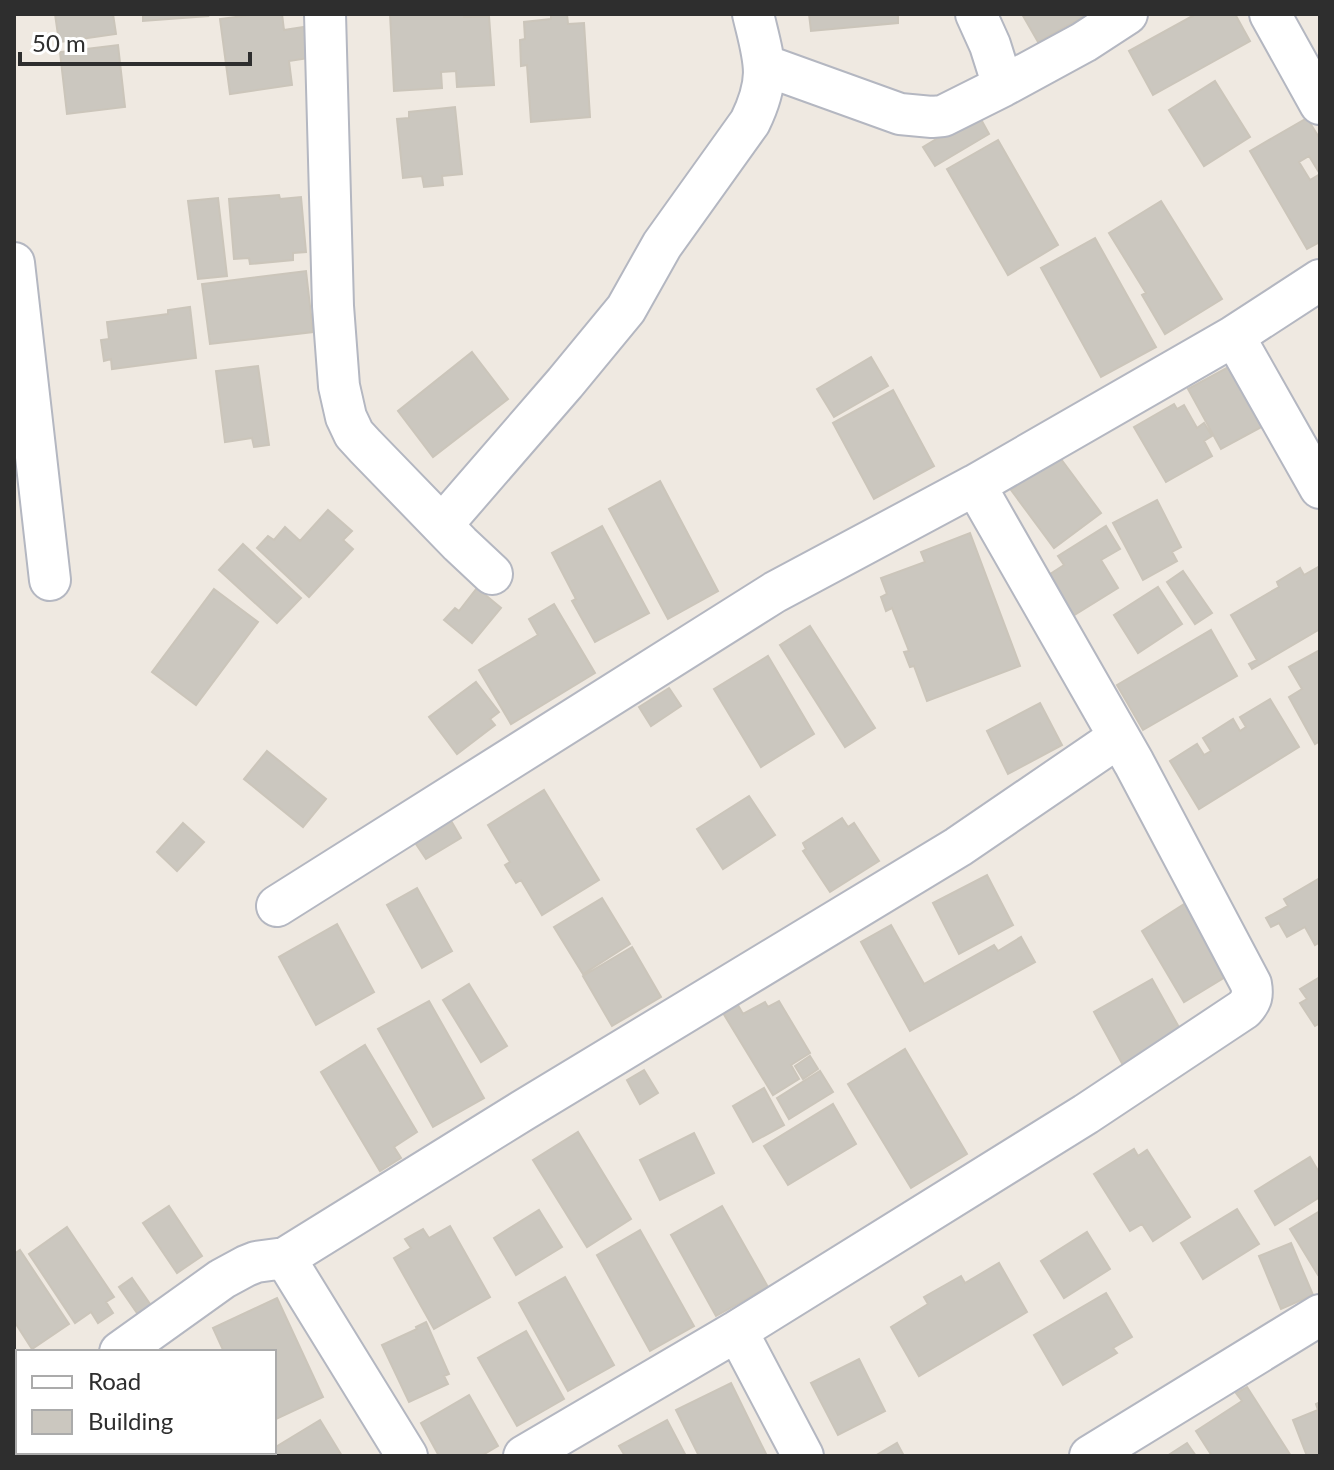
<svg xmlns="http://www.w3.org/2000/svg" width="1334" height="1470" font-family="Lato,sans-serif">
	<style>
		.building { fill: #cbc7bf; stroke: #cbc5ba; stroke-width: 2; fill-rule: evenodd }
		.lines { fill: none; stroke-linecap: round; stroke-linejoin: round }
		.minor-casing { stroke: #b4b7c1; stroke-width: 44 }
		.minor { stroke: #fff; stroke-width: 40 }
	</style>
	<rect width="100%" height="100%" fill="#efe9e1"/>
	<path class="building" d="M55 14H113L116 34 59 42Z
		M143 14H207L208 16 143 21Z
		M258 14H282L284 30 304 27 309 58 289 61 292 85 230 94 220 19Z
		M390 14H464V17L489 16 494 85 457 87 456 71 441 72 442 88 394 91Z
		M567 14 568 24 584 23 590 117 531 122 527 65 521 66 520 40 525 39 524 22 551 19V15Z
		M809 14H898V23L811 31Z
		M1022 14H1088L1038 42Z
		M1196 14H1235L1250 41 1153 95 1129 51Z
		M118 45 125 107 67 114 60 52Z
		M1215 81 1250 137 1204 166 1169 110Z
		M455 107 462 174 442 176 443 185 424 187 422 176 403 178 397 119 409 118V112Z
		M978 114 989 134 935 166 923 147Z
		M1307 118 1320 139V242L1307 249 1250 151ZM1309 156 1320 174 1310 180 1299 162Z
		M998 140 1058 245 1008 275 947 169Z
		M279 195 280 199 301 197 306 252 293 253V260L250 264 249 258 234 259 229 199Z
		M218 198 227 276 198 279 188 201Z
		M1161 201 1222 299 1165 334 1142 295 1146 293 1109 233Z
		M1095 238 1156 347 1101 377 1041 268Z
		M306 271 313 332 210 344 202 284Z
		M190 307 196 358 112 369 111 359 104 361 101 340 109 339 107 322 168 314V310Z
		M472 352 508 399 433 457 398 411Z
		M871 357 888 386 834 417 817 389Z
		M1232 365 1265 425 1221 449 1188 389Z
		M258 366 269 445 254 447 252 438 225 442 216 371Z
		M893 390 934 466 874 499 833 423Z
		M1174 404 1177 409 1184 405 1197 428 1204 423 1212 436 1204 441 1212 456 1166 482 1134 427Z
		M1058 455 1101 513 1054 548 1011 490Z
		M660 481 718 591 668 619 609 509Z
		M1157 500 1181 547 1172 552 1177 561 1143 580 1113 523Z
		M328 510 352 531 343 540 353 549 309 597 257 548 268 536 274 540 285 527 300 541Z
		M602 526 649 613 595 642 572 601 576 599 552 553Z
		M1106 526 1120 549 1101 560 1118 588 1071 617 1047 576 1064 565 1058 556Z
		M970 533 1020 666 927 701 914 666 910 667 904 652 909 651 892 608 886 611 881 597 887 594 881 578 925 562 921 552Z
		M243 544 301 598 277 623 219 570Z
		M1320 566V629L1252 669 1249 664 1257 660 1231 615 1279 587 1277 582 1300 568 1304 575Z
		M1183 571 1212 613 1195 624 1167 582Z
		M1158 587 1182 624 1138 653 1114 615Z
		M477 588 501 608 472 643 444 620 455 608 459 611Z
		M214 589 258 622 196 705 152 672Z
		M554 604 595 673 511 724 479 670 538 635 529 619Z
		M810 626 875 728 845 747 780 645Z
		M1211 630 1237 676 1143 730 1117 685Z
		M1320 650V741L1315 744 1289 697 1302 689 1289 667Z
		M768 656 814 734 761 767 714 689Z
		M476 682 499 712 490 719 495 725 457 754 429 717Z
		M669 688 681 706 651 726 639 707Z
		M1270 699 1299 747 1199 809 1170 761 1197 744 1204 755 1211 751 1203 738 1233 719 1240 731 1246 727 1240 717Z
		M1040 703 1062 745 1008 774 987 731Z
		M267 751 326 799 303 827 244 779Z
		M544 790 599 880 542 915 521 880 516 883 505 865 510 862 488 825Z
		M749 796 775 835 723 869 697 829Z
		M842 818 848 827 854 823 879 861 830 892 803 851 806 849 803 843Z
		M450 819 461 838 426 859 414 841Z
		M183 823 204 842 177 871 157 852Z
		M987 875 1013 925 959 954 933 903Z
		M1320 878V942L1315 945 1305 927 1287 937 1279 923 1271 927 1266 918 1288 906 1284 899Z
		M417 888 452 951 422 968 387 905Z
		M602 898 630 944 583 974 554 927Z
		M1189 901 1232 973 1184 1002 1142 931Z
		M337 924 374 992 316 1025 279 957Z
		M891 925 924 984 994 945 998 951 1021 937 1035 962 910 1031 861 942Z
		M632 947 661 997 612 1026 583 976Z
		M1320 977V1023L1315 1026 1300 1003 1307 999 1300 989Z
		M1152 979 1181 1031 1123 1065 1094 1012Z
		M469 984 507 1046 481 1062 443 1000Z
		M735 1000 743 1014 765 1002 768 1007 779 1001 810 1053 791 1065 799 1079 773 1095 720 1008Z
		M429 1001 484 1098 433 1127 378 1029Z
		M365 1045 417 1132 394 1147 401 1158 380 1171 321 1072Z
		M905 1049 967 1154 911 1188 848 1084Z
		M810 1056 818 1069 803 1079 795 1066Z
		M644 1070 658 1093 640 1104 627 1080Z
		M820 1071 833 1092 789 1119 777 1098Z
		M764 1088 784 1125 753 1142 733 1106Z
		M833 1104 856 1144 788 1185 764 1146Z
		M578 1132 631 1219 587 1247 533 1160Z
		M694 1133 714 1173 660 1200 640 1160Z
		M1134 1149 1138 1156 1147 1150 1190 1217 1153 1241 1142 1224 1130 1231 1094 1174Z
		M1310 1157 1320 1174V1197L1275 1225 1255 1191Z
		M169 1206 202 1256 177 1273 143 1223Z
		M722 1206 768 1287 716 1316 671 1235Z
		M1237 1209 1259 1244 1203 1279 1181 1243Z
		M539 1210 562 1247 516 1275 494 1238Z
		M1320 1211V1274L1318 1275 1290 1229Z
		M450 1226 490 1297 434 1329 394 1258 411 1248 405 1239 423 1229 429 1238Z
		M67 1227 114 1297 106 1302 113 1313 98 1323 91 1312 75 1323 29 1254Z
		M640 1230 694 1326 650 1351 597 1255Z
		M1087 1232 1110 1269 1064 1298 1041 1261Z
		M1291 1243 1313 1295 1281 1309 1259 1256Z
		M20 1250 69 1324 32 1349 14 1321V1254Z
		M999 1263 1027 1312 919 1376 891 1327 928 1304 924 1297 961 1276 965 1283Z
		M565 1277 614 1365 568 1391 519 1303Z
		M132 1278 157 1314 144 1323 119 1287Z
		M1106 1293 1132 1337 1113 1348 1117 1353 1063 1385 1034 1335Z
		M277 1298 323 1397 274 1420V1352H224L213 1328Z
		M426 1322 449 1374 444 1376 448 1384 409 1402 382 1345 417 1329 416 1327Z
		M526 1331 564 1399 517 1426 478 1358Z
		M859 1359 885 1411 838 1435 811 1383Z
		M731 1383 767 1456H699L676 1410Z
		M1247 1387 1291 1456H1212L1196 1431 1242 1401 1236 1393Z
		M469 1395 498 1446 481 1456H439L421 1423Z
		M1320 1402V1456H1307L1293 1420 1318 1410 1316 1404Z
		M320 1420 342 1456H274L271 1452H274V1448Z
		M667 1420 686 1456H625L619 1446Z
		M897 1443 904 1456H875Z
		M1187 1443 1196 1456H1167Z
		M186 1452H242L235 1456H188Z"/>
	<g class="lines">
		<g class="minor-casing">
			<path id="minor" d="M325 14 333 306 339 386 346 417 354 434 365 446 460 544 492 574
				M976 14 990 45 1003 86
				M1270 14 1320 104
				M764 65 900 114 932 117 943 116 1003 86 1084 42 1127 14
				M14 263 50 580
				M1234 336 1320 488
				M442 525 565 383 626 309 662 245 750 122C772 77 764 60 753 14
				M277 906 775 592 975 485 1234 336 1320 280
				M285 1258 407 1456
				M737 1331 803 1456
				M120 1352 222 1279 246 1266 256 1262 285 1258 522 1111 958 847 1119 737
				M14 1421 18 1419
				M524 1456 737 1331 1086 1114 1244 1009C1252 1000 1253 995 1251 984L1134 763 975 485
				M1090 1456 1320 1315"/>
		</g>
		<use href="#minor" class="minor"/>
	</g>
	<rect width="1334" height="1470" fill="none" stroke="#2e2e2e" stroke-width="32"/>
	<rect x="16" y="1350" width="260" height="104" fill="#ffffff" stroke="#ababab" stroke-width="2"/>
	<rect x="32" y="1376" width="40" height="12" fill="#ffffff" stroke="#ababab" stroke-width="2"/>
	<text x="88" y="1390" font-size="24" fill="#2e2e2e">Road</text>
	<rect x="32" y="1410" width="40" height="24" fill="#cbc7bf" stroke="#ababab" stroke-width="2"/>
	<text x="88" y="1430" font-size="24" fill="#2e2e2e">Building</text>
	<path d="M20 52v12h230v-12" fill="none" stroke="#2e2e2e" stroke-width="4"/>
	<text x="32" y="52" font-size="24" fill="#2e2e2e" stroke="#ffffff" stroke-width="6" paint-order="stroke">50 m</text>
</svg>
